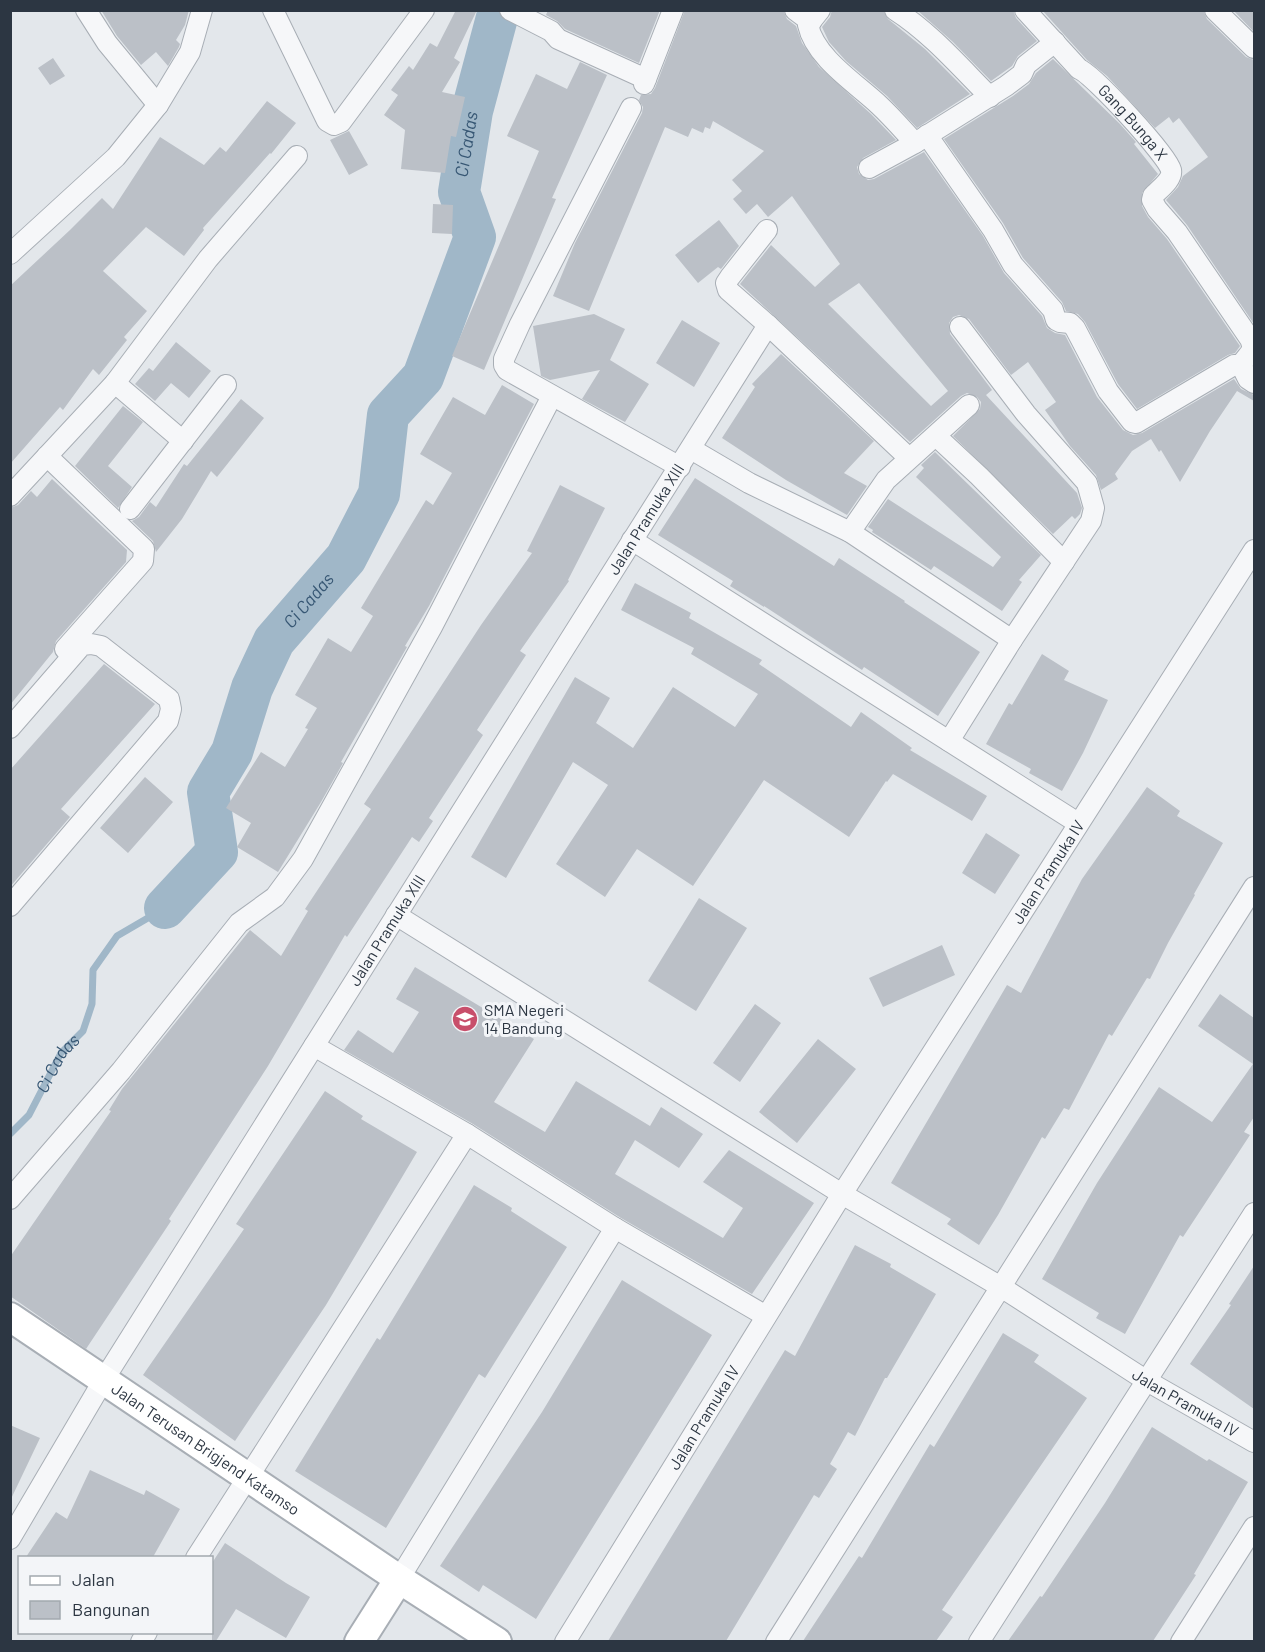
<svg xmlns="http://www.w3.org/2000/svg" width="1265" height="1652" font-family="Barlow,sans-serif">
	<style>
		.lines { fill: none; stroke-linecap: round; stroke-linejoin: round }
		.stream { stroke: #a0b7c8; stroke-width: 7 }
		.river { stroke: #a0b7c8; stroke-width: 42 }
		.building { fill: #bbc0c7; fill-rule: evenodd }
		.street-casing { stroke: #a8aeb5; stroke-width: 22 }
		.secondary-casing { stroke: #a8aeb5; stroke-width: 32 }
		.street { stroke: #f6f7f9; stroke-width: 20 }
		.secondary { stroke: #fff; stroke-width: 28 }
		.labels { text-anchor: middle; stroke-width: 6; stroke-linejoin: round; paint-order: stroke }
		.street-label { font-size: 16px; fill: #2c3642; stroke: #f3f5f8 }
		.poi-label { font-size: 16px; fill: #2c3642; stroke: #f3f5f8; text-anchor: start }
		.water-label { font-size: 18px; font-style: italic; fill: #375774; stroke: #f3f5f8 }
	</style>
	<rect width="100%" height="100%" fill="#e3e7eb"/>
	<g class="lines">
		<path class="stream" id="s1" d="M10 1134 29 1115 61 1053 83 1031 92 1004 93 970 117 936 165 908"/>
		<path class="river" id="s2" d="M165 908 217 852 208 792 232 752 252 688 274 641 346 558 379 494 388 415 423 377 475 237 459 192 472 111 499 10"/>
	</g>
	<path class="building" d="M101 10H189L185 25 176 40 180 44 179 47 168 66 156 52 141 65 117 36Z
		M456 10H477L454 58 460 62 442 92 465 97 456 137 451 136 445 173 401 169 405 130 384 115 398 95 391 90 409 66 413 70 430 43 437 47Z
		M548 10H660L639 63 565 29 557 21 546 15Z
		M685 10H783L787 19 796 26 802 43 819 67 871 114 896 140 863 158 857 167 859 174 868 180 874 179 924 152 983 236 1004 273 1042 316 1047 328 1055 333 1065 335 1097 397 1123 430 1133 435 1142 433 1234 379 1241 389 1254 395V401L1237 391 1210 431 1180 482 1161 450 1159 452 1151 439 1132 451 1115 474 1118 479 1101 490 1096 475 1070 446 1045 410 1056 402 1028 362 1011 375 969 319 959 315 953 317 949 323 950 334 992 390 986 395 1077 493 1082 508 1080 514 1075 519 1072 516 1053 534 953 436 980 409 981 402 977 397 967 393 961 396 910 442 740 284 771 245 815 287 840 264 792 196 768 217 757 204 746 214 733 199 742 191 732 180 764 151 713 121 710 129 705 127 703 133 692 128 688 137 665 127 589 311 553 296 575 243 642 113 643 107 639 100 641 95 651 94 655 88ZM859 283 948 391 931 406 828 304Z
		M832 10H883L888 19 925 49 970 94 917 128 887 96 846 61 829 42 822 27 830 17Z
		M917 10H1013L1016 18 1037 41 1018 56 1012 66 991 81 953 42Z
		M1042 10H1203L1207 19 1246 57 1254 60V324L1187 225 1166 200 1178 187 1183 176 1208 157 1179 118 1173 123 1169 117 1155 128 1107 76 1087 60Z
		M1233 10H1254V32Z
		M53 58 65 76 50 85 38 68Z
		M1053 59 1120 124 1136 142 1134 144 1158 174 1142 193V206L1148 217 1167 239 1240 346 1235 353 1228 355 1137 409 1118 384 1085 322 1078 314 1066 311 1062 302 1023 258 1003 223 944 139 1013 96 1029 84 1036 73Z
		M580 62 607 75 552 198 556 199 484 370 452 356 539 151 507 136 536 74 567 89Z
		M267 101 296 123 271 154 270 153 203 228 204 230 184 256 146 227 103 271 147 311 124 337 127 340 99 375 93 369 63 410 60 407 10 464V286L70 230 102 198 113 209 160 137 204 165 220 147 226 152Z
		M349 131 368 165 349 175 330 140Z
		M433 204 453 205 452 234 432 233Z
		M719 220 739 246 721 269 718 267 698 283 675 255Z
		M594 314 625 329 610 360 649 384 625 422 582 399 600 370 550 380 541 376 533 326Z
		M682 320 720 343 694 387 656 363Z
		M176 342 211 371 189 398 171 383 155 401 135 384 149 368 153 371Z
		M781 354 874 441 844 473 867 486 847 515 786 480 722 438 755 387 752 384Z
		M502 385 534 404 429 606 405 646 407 647 341 762 343 763 321 802 278 872 237 847 251 823 226 808 261 752 285 767 308 729 305 728 317 708 295 695 328 638 351 652 373 616 361 608 426 500 433 505 452 473 420 454 453 397 485 415Z
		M241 399 264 418 217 477 211 471 182 519 156 552 153 541 132 521 139 517 150 502 156 507 184 464 187 466Z
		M123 406 143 422 108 466 132 487 118 508 75 466Z
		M935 452 1041 555 1019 580 1022 582 1002 611 934 566 931 570 872 532 873 530 868 527 888 499 993 567 1001 557 916 477 924 468 921 465Z
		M695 478 834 566 839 558 905 601 904 602 980 652 938 716 864 667 862 670 764 606V607L730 586 733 581 658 535Z
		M52 479 127 550 126 562 56 641 53 652 10 705V508L18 505 31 491 37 497Z
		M560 485 605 508 568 580 569 581 520 651 526 655 477 730 483 735 429 818 433 821 419 842 412 837 347 937 345 935 268 1066 169 1219 171 1221 86 1349 10 1296V1257L111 1111 109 1110 122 1089 250 930 281 956 308 911 305 909 371 809 364 804 481 625 532 553 527 551Z
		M635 583 691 613 689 618 762 660 759 664 851 727 861 712 912 748 910 750 987 796 972 821 893 774 887 782 886 781 849 837 764 780 693 886 637 849 605 897 556 864 608 785 573 762 506 878 471 857 575 677 610 698 596 723 633 748 673 687 735 727 758 694 691 654 694 648 621 610Z
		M1042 654 1069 671 1064 680 1108 700 1083 753 1062 791 1029 773 1031 769 986 744 1009 703 1012 705Z
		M104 664 155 704 61 809 70 817 10 887V770Z
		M145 777 173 802 128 853 100 828Z
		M1147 787 1180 811 1177 816 1223 843 1194 894 1195 895 1168 943 1150 979 1147 978 1112 1036 1109 1034 1069 1110 1064 1108 1045 1139 1042 1137 998 1215 979 1245 947 1224 951 1219 891 1183 1007 985 1021 993 1082 879Z
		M986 833 1020 855 995 894 962 873Z
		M699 898 747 928 696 1011 648 981Z
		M942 945 955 975 883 1007 869 978Z
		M415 967 534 1039 494 1102 545 1132 576 1081 650 1126 661 1107 703 1134 679 1168 635 1140 615 1174 723 1238 743 1208 703 1182 729 1150 814 1203 752 1294 621 1218 473 1124 344 1050 358 1030 393 1053 419 1012 396 999Z
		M1220 994 1254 1018V1117L1244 1132 1250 1135 1183 1237 1180 1235 1125 1334 1096 1318 1099 1313 1042 1279 1097 1183 1159 1087 1212 1122 1253 1064 1198 1026Z
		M755 1004 781 1023 740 1082 713 1063Z
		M818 1039 856 1069 797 1143 759 1112Z
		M325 1091 363 1116 361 1119 417 1152 326 1305 235 1441 143 1375 244 1229 236 1224Z
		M474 1185 512 1208 511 1211 567 1247 485 1378 479 1374 386 1528 295 1471 377 1338 380 1340Z
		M855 1245 891 1264 890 1267 936 1294 887 1378H885L855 1436 848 1432 830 1464 837 1469 819 1498 814 1495 726 1641H608L785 1350 795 1356Z
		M1254 1266V1409L1190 1364 1231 1305 1229 1304Z
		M622 1280 712 1335 536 1619 483 1585 479 1592 440 1566 542 1412Z
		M1003 1333 1039 1355 1034 1362 1087 1398 942 1610 953 1617 936 1641H803L859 1556 862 1558 930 1444 934 1447Z
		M10 1425 40 1438 10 1501Z
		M1152 1427 1207 1461 1209 1459 1248 1482 1194 1574 1196 1575 1153 1641H1008L1040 1596 1042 1597 1105 1503Z
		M90 1470 144 1495 146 1490 180 1509 153 1557H26L56 1512 67 1519Z
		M225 1543 286 1583 310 1597 286 1638 236 1609 216 1641H212V1563Z"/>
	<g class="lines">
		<g class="street-casing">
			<g id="street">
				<path d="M86 10 107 43 158 105"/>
				<path d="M273 10 327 121 334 125 341 122 424 10"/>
				<path d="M510 10 551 31 558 39 646 79"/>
				<path d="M795 10 811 22"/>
				<path d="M820 10 808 25C815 58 857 84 879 105 892 117 903 130 915 143"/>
				<path d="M895 10C931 33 960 67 990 97"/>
				<path id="s3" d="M1025 10 1079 69C1093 74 1167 155 1171 170 1173 180 1158 190 1153 196L1152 200 1157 209 1177 232 1250 339C1256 353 1247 354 1241 365"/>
				<path d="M1215 10 1254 48"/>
				<path d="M644 84 673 10"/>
				<path d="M631 108 520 324 504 359V365L507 370 680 467"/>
				<path d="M927 135 993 230 1013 265 1053 310 1056 320 1060 322 1070 323 1075 328 1108 391 1132 422 1136 423 1234 365H1241"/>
				<path d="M869 168 915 143 1006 86 1022 74 1026 65 1055 42"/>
				<path d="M767 230 730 277 726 283 728 290 768 325 909 458"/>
				<path d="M10 254 116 157 158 105 190 52 202 10"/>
				<path d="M1241 365 1248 379 1254 383"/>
				<path d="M115 383 183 441"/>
				<path d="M936 436 979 476 1064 562"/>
				<path d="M691 449 749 483 850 532 1012 640"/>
				<path d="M47 456 144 549 143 561 65 649"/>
				<path d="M10 496 115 383 208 259 297 156"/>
				<path d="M130 509 226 385"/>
				<path d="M850 532 886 480 969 405"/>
				<path d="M632 540 1078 823"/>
				<path d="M10 728 82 645 91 644 101 646 169 699 171 709 168 721 10 906"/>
				<path d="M949 741 1012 640 1091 521 1094 508 1087 483 1026 414 960 327"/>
				<path id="s4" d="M396 915 842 1194 1001 1287 1147 1381 1254 1442"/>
				<path d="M314 1046 467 1134"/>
				<path d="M10 1199 121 1071 239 923 275 897 303 859 432 627 552 396"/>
				<path d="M615 1228 766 1316"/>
				<path d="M252 1471 467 1134 615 1228 399 1579"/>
				<path id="s5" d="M10 1539 103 1381 768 325"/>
				<path d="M196 1558 248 1477"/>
				<path d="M141 1642 147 1632"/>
				<path id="s6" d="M565 1642 842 1194 1254 550"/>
				<path d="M776 1642 1254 887"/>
				<path d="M979 1642 1254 1213"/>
				<path d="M1181 1642 1254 1527"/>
			</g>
		</g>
		<g class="secondary-casing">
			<g id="secondary">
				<path id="s7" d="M10 1317 399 1579 497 1642"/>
				<path d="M359 1642 399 1579"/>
			</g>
		</g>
		<use href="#street" class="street"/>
		<use href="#secondary" class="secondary"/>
	</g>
	<defs>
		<g id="school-disc" transform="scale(1.35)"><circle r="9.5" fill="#c84f6b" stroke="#f3f5f8"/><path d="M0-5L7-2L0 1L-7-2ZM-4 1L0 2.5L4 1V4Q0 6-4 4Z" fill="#fff"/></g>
	</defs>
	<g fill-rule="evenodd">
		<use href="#school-disc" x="465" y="1019"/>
	</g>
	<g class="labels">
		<g class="street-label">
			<text dy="6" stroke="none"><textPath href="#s3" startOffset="156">Gang Bunga X</textPath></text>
			<text dy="6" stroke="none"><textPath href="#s5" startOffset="1202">Jalan Pramuka XIII</textPath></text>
			<text dy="6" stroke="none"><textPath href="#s6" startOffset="909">Jalan Pramuka IV</textPath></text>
			<text dy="6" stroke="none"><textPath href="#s5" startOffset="716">Jalan Pramuka XIII</textPath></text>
			<text dy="6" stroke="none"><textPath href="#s4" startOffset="928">Jalan Pramuka IV</textPath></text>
			<text dy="6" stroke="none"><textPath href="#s6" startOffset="264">Jalan Pramuka IV</textPath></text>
			<text dy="6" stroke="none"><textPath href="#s7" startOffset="236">Jalan Terusan Brigjend Katamso</textPath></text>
		</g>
		<g class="poi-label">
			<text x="484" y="1016">SMA Negeri<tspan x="484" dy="18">14 Bandung</tspan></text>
		</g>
		<g class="water-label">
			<text dy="6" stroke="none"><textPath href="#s2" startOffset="861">Ci Cadas</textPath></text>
			<text dy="6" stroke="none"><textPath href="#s2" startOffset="356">Ci Cadas</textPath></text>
			<text dy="6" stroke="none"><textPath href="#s1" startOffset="86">Ci Cadas</textPath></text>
		</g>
	</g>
	<rect width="1265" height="1652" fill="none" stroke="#2c3642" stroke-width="24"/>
	<rect x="18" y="1556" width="195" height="78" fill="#f3f5f8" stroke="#a3a9af" stroke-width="1.5"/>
	<rect x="30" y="1576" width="30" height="9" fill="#ffffff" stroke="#a3a9af" stroke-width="1.5"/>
	<text x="72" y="1586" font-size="18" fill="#2c3642">Jalan</text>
	<rect x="30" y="1601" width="30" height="18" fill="#bbc0c7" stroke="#a3a9af" stroke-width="1.5"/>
	<text x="72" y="1616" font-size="18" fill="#2c3642">Bangunan</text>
</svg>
